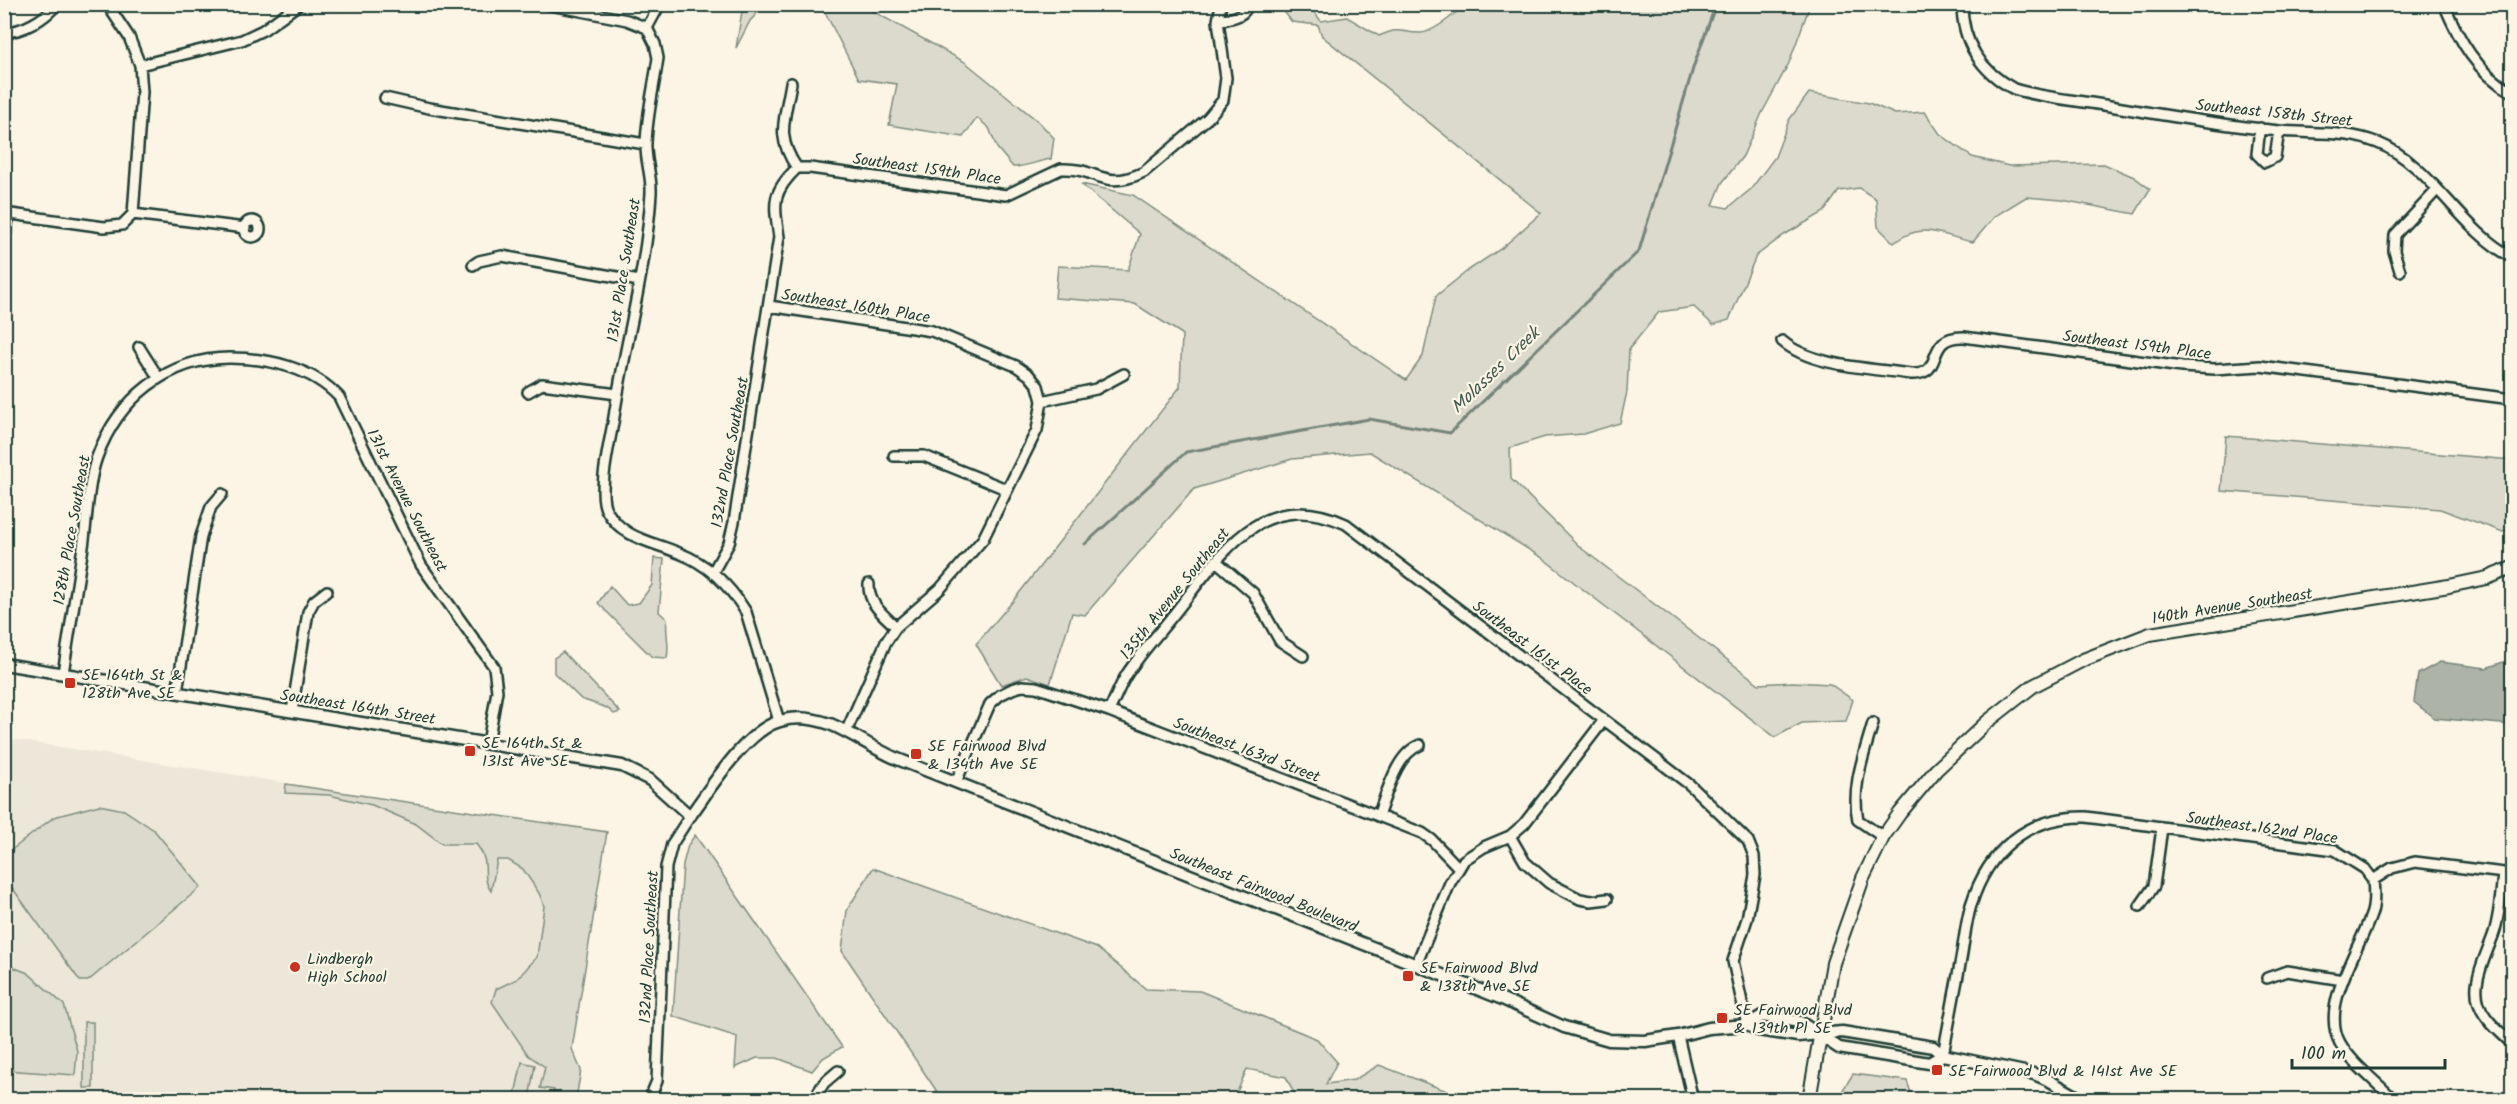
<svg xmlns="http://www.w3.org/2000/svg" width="2517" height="1104" font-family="Kalam,sans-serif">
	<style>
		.built { fill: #ece7d8 }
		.green { fill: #dcdacc; stroke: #7e8c80; stroke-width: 1.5 }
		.water { fill: #aeb3a7; stroke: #758479; stroke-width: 1.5 }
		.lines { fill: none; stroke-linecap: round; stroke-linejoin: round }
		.stream { stroke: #758479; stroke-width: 3 }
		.minor-casing { stroke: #1f3d34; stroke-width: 14 }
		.tertiary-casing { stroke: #1f3d34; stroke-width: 15 }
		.secondary-casing { stroke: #1f3d34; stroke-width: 16 }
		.minor { stroke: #fcf5e5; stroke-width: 9 }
		.tertiary { stroke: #fcf5e5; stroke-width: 10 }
		.secondary { stroke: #fcf5e5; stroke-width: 12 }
		.poi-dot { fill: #c8321e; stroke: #fcf5e5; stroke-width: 2 }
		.labels { text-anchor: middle; stroke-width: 4.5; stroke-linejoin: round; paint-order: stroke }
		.street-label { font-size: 16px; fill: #1f3d34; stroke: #fcf5e5 }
		.poi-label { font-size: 16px; fill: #1f3d34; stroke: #fcf5e5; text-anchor: start }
		.water-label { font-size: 18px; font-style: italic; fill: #435a51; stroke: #fcf5e5 }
	</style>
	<rect width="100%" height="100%" fill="#fcf5e5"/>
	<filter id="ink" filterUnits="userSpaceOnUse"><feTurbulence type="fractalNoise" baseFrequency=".0167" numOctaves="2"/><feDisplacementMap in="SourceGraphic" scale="12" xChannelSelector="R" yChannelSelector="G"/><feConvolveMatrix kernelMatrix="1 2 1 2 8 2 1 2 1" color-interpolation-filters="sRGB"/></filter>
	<g filter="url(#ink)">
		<path class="built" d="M4 738 606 834 565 1099H5Z"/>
		<path class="green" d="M743 5H765L750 21 736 48Z
			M813 5H862L965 62 1039 122 1054 138 1051 159C1037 161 1027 167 1013 167L997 148 989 128 977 118 963 137 889 125 897 84 859 79 826 14Z
			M1279 5H1326L1314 12 1321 21 1347 17 1379 36C1402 26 1399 33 1421 33 1434 32 1456 13 1465 5H1810L1789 63 1762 113 1743 156 1722 183 1713 205 1728 208 1751 189 1775 157 1789 120 1809 93 1869 103 1895 114 1925 112 1940 134 1972 157 2009 166 2104 164 2134 177 2150 189 2135 214 2062 200 2026 197 1995 216 1973 242C1941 236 1922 220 1894 243L1878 227 1876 199 1859 188 1839 191 1824 212 1784 235 1756 256 1729 320 1713 325 1694 307 1659 312 1629 349 1627 392 1620 423 1583 434 1545 437 1510 448 1511 479 1581 548 1759 684 1793 682 1830 684 1853 700 1846 721 1802 723 1775 737 1541 557 1370 452 1292 459 1194 489 1085 615 1072 613 1050 684 1027 676 1001 685 976 644 1013 601 1180 387 1182 334 1135 304 1055 298 1058 266 1128 270 1140 234 1081 184 1133 195 1406 380 1423 356 1436 296 1470 269 1502 248 1541 213 1322 36 1318 25 1292 22Z
			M2226 436 2512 460V528L2503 532 2440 509 2221 491Z
			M654 558 664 559 659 612 667 619C665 633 670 644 667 658L652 657 598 603 610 586 627 605 639 603 652 585Z
			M563 652 620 712 614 714 607 708 581 699 554 673V658Z
			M286 784 607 832 572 1049 581 1070 576 1099H552L554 1090 540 1088 545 1067 528 1055 492 1002 496 989 517 979 537 957 544 906 539 893 523 869 508 860H497L491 891C479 875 493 865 476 844H442L416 824 372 805 329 795 285 793Z
			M99 805 124 810 154 830 201 887 88 981H80L5 878V855L54 817Z
			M695 835 842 1047 823 1058 812 1071 777 1058H757L735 1068 737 1037 673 1016 683 864 688 845Z
			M873 868 1097 948 1146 989 1200 991 1317 1039 1337 1062 1326 1084 1354 1080 1379 1065 1468 1099H1297L1286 1077 1247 1069 1234 1099H942L842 951 847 910Z
			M5 964 28 973 64 1005 77 1051 75 1075 5 1070Z
			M84 1022H93V1088H84Z
			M522 1062 535 1065 529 1098 531 1099H514Z
			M1853 1074 1907 1081 1913 1099H1837Z"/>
		<path class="water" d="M2512 659V725L2434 718 2414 702 2418 674 2440 662 2486 668Z"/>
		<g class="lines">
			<path class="stream" d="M1085 544 1186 452 1369 419 1450 433 1639 251 1694 65 1716 4"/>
			<g class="minor-casing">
				<path id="minor" d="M107 4 129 37 140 65 142 92 133 214
					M545 4 627 20 647 28
					M1962 4C1962 42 1981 72 2014 89 2043 98 2074 100 2104 105 2162 115 2221 125 2279 131 2313 134 2346 130 2378 143 2431 164 2460 230 2512 257
					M2444 4C2459 40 2477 73 2512 92
					M1218 21C1230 18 1244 18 1248 4
					M647 28 655 44 658 58C654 86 647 115 646 143 645 160 652 176 651 193 647 268 625 342 614 417 611 438 596 494 607 511 623 539 651 541 679 553 708 564 730 586 746 612L779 721
					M647 28 660 4
					M4 32C23 32 45 19 57 4
					M140 65 242 40 263 30 299 4
					M385 98 429 108 645 144
					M2260 128 2257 154 2265 162 2275 157 2279 131
					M797 168H810L1006 195 1061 169C1098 167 1102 192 1144 172L1208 118 1223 100 1226 78 1218 21 1221 4
					M4 213 104 227 122 225 133 214 245 228
					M244 229a8 8 0 1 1 16 0a8 8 0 1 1-16 0Z
					M4 242 9 214
					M473 265 479 261 502 256 639 281
					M2400 271 2394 251 2395 235 2437 190
					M769 306 932 331 1016 366 1029 375 1038 386 1042 401 1037 430 983 539 940 589 896 627 886 642 846 732
					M1782 341C1812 367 1872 368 1911 374 1947 376 1922 336 1964 337L2182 367 2214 369 2260 366 2512 399
					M139 347 158 377
					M528 392 542 384 617 394
					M1042 401 1096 389 1124 374
					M894 456H924L1006 489
					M1216 561 1253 593 1280 641 1303 656
					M713 572 729 543 734 522 779 237C774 203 771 193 797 168 775 136 785 120 791 83
					M869 584C868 604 883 614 896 627
					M63 673C70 631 76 589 83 547 87 520 88 481 97 457 118 399 168 358 230 358 269 358 312 368 339 397L421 565 494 667 497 691 488 743
					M177 692 201 536 211 507 222 494
					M292 711 308 612 314 601 327 591
					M1109 711C1115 699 1120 685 1127 674 1142 651 1161 631 1178 609 1223 552 1263 486 1346 524L1690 785 1748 841 1754 856 1755 875 1747 919 1733 961 1747 1025
					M1873 723C1864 755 1851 787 1858 820L1883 837
					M956 782 990 704 1000 695 1012 689 1022 686 1036 687 1109 711 1422 833 1432 840 1459 868
					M1378 816C1387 793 1396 754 1420 745
					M1510 836 1525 862 1549 883 1580 899 1591 901 1607 899
					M2503 873C2501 893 2500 914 2494 933 2485 960 2465 990 2486 1017 2493 1027 2504 1035 2512 1044
					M2373 880C2374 890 2375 901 2372 912 2361 948 2319 1005 2340 1043 2352 1064 2377 1082 2394 1100
					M2140 906 2154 886 2162 828
					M1416 965 1450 883 1464 860 1484 847 1510 836 1524 824 1604 720
					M2267 978 2287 971 2343 980
					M1678 1036 1693 1100
					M1943 1055C1949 1023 1955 991 1961 959 1964 942 1966 922 1971 905 1988 850 2028 816 2086 817L2335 850 2365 869 2373 880 2392 868 2415 862 2512 874
					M649 1100 657 1081 666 867 672 844 690 816
					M813 1100 824 1083 838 1071"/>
			</g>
			<g class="tertiary-casing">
				<path id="tertiary" d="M4 664 622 766 650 780 690 816C710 789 746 730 780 721 796 716 815 719 830 724 852 733 873 748 895 758L1500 998 1564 1027 1609 1040 1645 1041 1678 1036 1709 1028 1747 1025 1762 1016 1800 1022 1839 1048 1929 1063 1943 1055
					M1747 1025 1758 1030 1798 1036 1842 1032 1933 1047 1943 1055 2034 1074 2050 1081 2083 1100"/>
			</g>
			<g class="secondary-casing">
				<path id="secondary" d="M1809 1100 1833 963 1863 878 1883 837 1900 813 1936 770 1987 722 2033 686 2083 660 2150 634 2449 586 2487 578 2512 568"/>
			</g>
			<use href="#minor" class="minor"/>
			<use href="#tertiary" class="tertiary"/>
			<use href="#secondary" class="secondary"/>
		</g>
	</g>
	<g class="poi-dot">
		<rect x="64" y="677" width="12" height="12" rx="3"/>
		<rect x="464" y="745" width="12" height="12" rx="3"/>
		<rect x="910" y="748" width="12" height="12" rx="3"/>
		<circle cx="295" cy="967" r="6"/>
		<rect x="1402" y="970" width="12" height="12" rx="3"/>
		<rect x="1716" y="1012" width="12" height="12" rx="3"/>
		<rect x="1931" y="1064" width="12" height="12" rx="3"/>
	</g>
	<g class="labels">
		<g class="street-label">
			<text transform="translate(2274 112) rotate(6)" y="6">Southeast 158th Street</text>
			<text transform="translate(927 168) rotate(8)" y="6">Southeast 159th Place</text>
			<text transform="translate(623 270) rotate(-81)" y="6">131st Place Southeast</text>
			<text transform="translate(856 305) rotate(9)" y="6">Southeast 160th Place</text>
			<text transform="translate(2137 344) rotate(7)" y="6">Southeast 159th Place</text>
			<text transform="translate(729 452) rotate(-80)" y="6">132nd Place Southeast</text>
			<text transform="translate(408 500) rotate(63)" y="6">131st Avenue Southeast</text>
			<text transform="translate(71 530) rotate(-80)" y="6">128th Place Southeast</text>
			<text transform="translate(1174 593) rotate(-51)" y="6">135th Avenue Southeast</text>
			<text transform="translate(2232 605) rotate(-9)" y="6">140th Avenue Southeast</text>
			<text transform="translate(1533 647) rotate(37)" y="6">Southeast 161st Place</text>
			<text transform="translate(358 706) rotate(9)" y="6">Southeast 164th Street</text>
			<text transform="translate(1247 749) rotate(21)" y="6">Southeast 163rd Street</text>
			<text transform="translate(2262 827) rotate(8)" y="6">Southeast 162nd Place</text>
			<text transform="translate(1264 889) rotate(22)" y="6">Southeast Fairwood Boulevard</text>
			<text transform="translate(648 947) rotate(-87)" y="6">132nd Place Southeast</text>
		</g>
		<g class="poi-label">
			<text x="82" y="680">SE 164th St &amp;<tspan x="82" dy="18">128th Ave SE</tspan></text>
			<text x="482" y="748">SE 164th St &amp;<tspan x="482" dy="18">131st Ave SE</tspan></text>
			<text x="928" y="751">SE Fairwood Blvd<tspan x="928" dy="18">&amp; 134th Ave SE</tspan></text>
			<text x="307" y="964">Lindbergh<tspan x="307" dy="18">High School</tspan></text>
			<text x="1420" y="973">SE Fairwood Blvd<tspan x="1420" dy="18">&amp; 138th Ave SE</tspan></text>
			<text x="1734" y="1015">SE Fairwood Blvd<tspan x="1734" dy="18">&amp; 139th Pl SE</tspan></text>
			<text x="1949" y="1076">SE Fairwood Blvd &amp; 141st Ave SE</text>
		</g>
		<g class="water-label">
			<text transform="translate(1495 370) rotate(-44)" y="6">Molasses Creek</text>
		</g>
	</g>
	<rect width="2517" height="1104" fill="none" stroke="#fcf5e5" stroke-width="24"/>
	<rect x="12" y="12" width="2493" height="1080" fill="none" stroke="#1f3d34" stroke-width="2" filter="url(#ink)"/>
	<path d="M2292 1059v9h153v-9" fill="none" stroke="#1f3d34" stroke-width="3"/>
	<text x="2301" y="1059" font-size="18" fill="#1f3d34" stroke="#fcf5e5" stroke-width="4.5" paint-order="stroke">100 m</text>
</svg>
